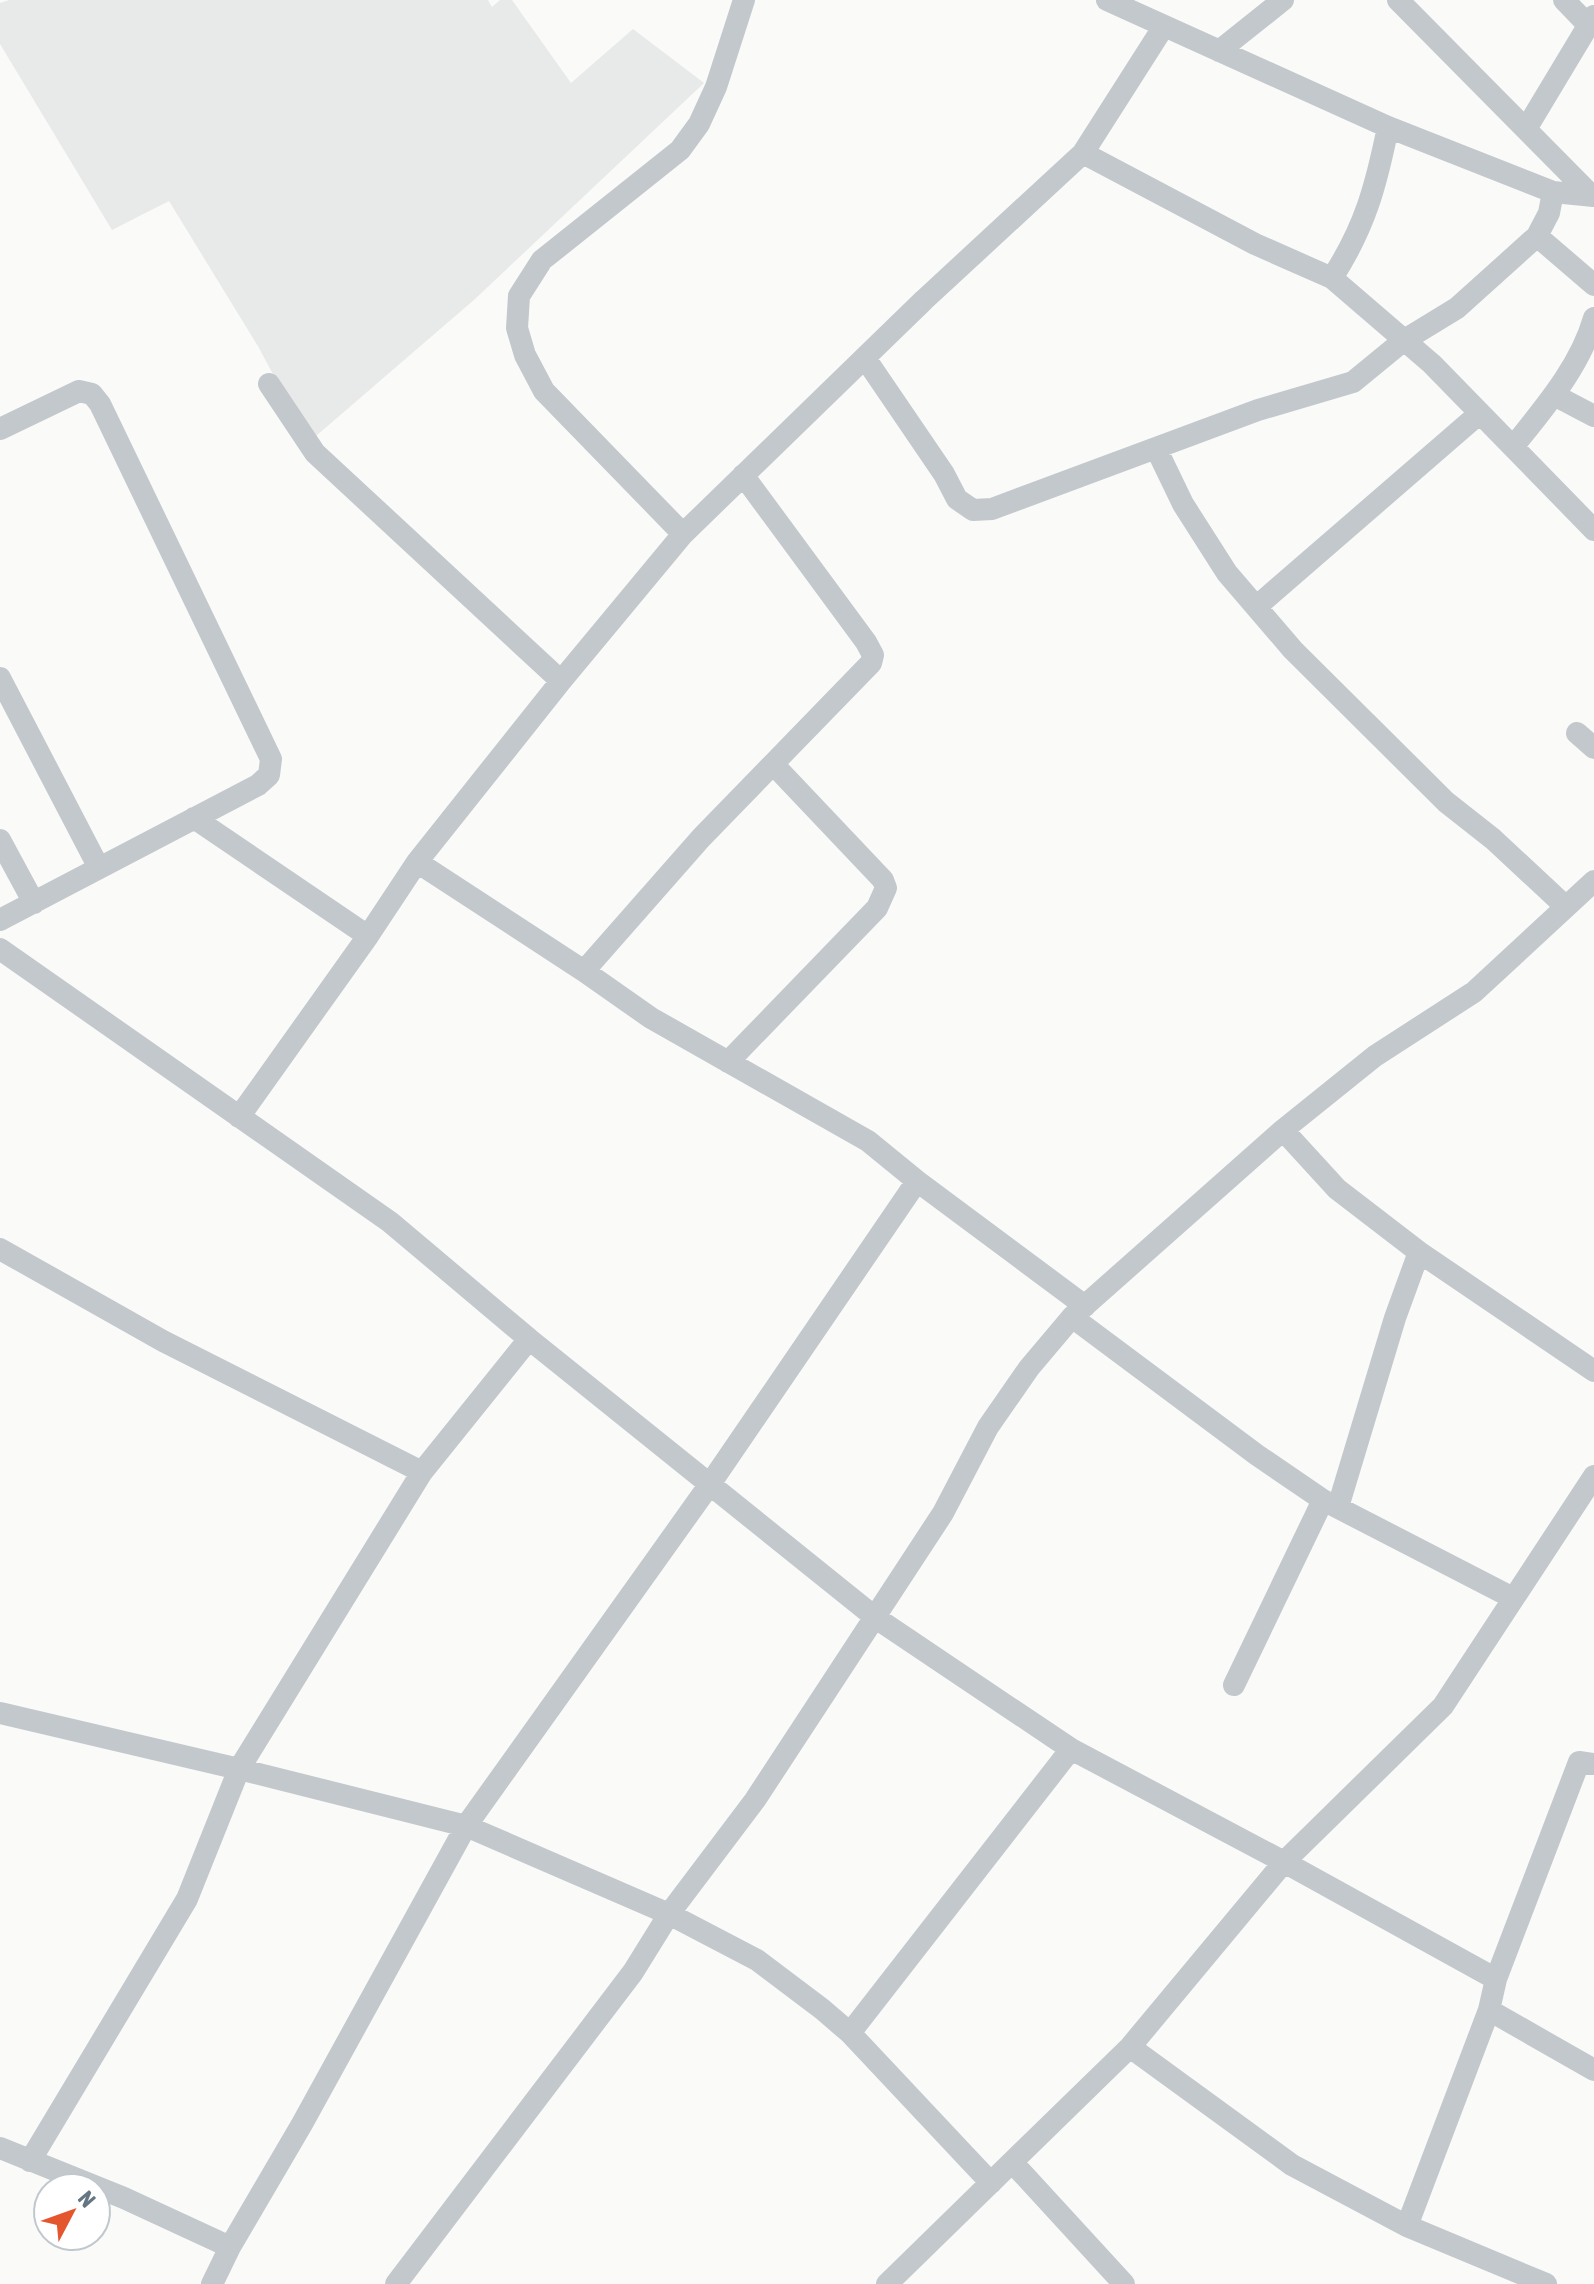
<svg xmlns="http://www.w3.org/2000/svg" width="1594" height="2284" font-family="'Asap Condensed',sans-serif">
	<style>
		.built { fill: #e8e9e9 }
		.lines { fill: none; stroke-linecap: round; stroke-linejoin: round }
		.minor { stroke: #c3c8cc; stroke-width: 22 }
	</style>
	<rect width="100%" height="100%" fill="#fafaf8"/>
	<path class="built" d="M9 0H488L492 7 500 0H512L571 83 633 29 704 83 475 299 309 442 259 348 169 201 112 230 0 44V3Z"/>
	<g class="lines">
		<path class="minor" d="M1107 0 1388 127 1553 192 1594 196
			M1398 0 1592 196
			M1564 0 1588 25
			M1219 51 1283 0
			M1526 129 1594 16
			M1083 153 1255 244 1332 278 1432 364 1594 530
			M1537 236 1594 285
			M1332 278C1365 227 1376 186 1388 127
			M865 358 944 474 957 499 973 510 992 509 1258 410 1353 382 1403 341 1457 308 1537 236 1549 213 1553 192
			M269 384 315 453 561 681
			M1554 395 1594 416
			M0 429 79 391 92 394 100 404 271 759 269 775 258 785 0 920
			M1513 447C1544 408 1580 367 1594 318
			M1156 448 1183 504 1227 573 1293 650 1446 802 1493 839 1565 906
			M683 534 544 391 525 355 517 328 519 296 542 260 680 150 699 124 716 87 744 0
			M1256 607 1480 413
			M0 678 99 868
			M1577 733 1594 748
			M194 818 368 936
			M0 840 34 903
			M417 862 584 971 651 1018 868 1141 917 1181 1085 1306
			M0 949 390 1222 529 1339 876 1618 1071 1749 1284 1862 1496 1979
			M584 971 701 838 871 663 873 655 866 642 743 475
			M728 1062 877 908 886 888 883 880 773 764
			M239 1117 368 936 417 862 561 681 683 534 924 300 1083 153 1164 26
			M1283 1130 1337 1189 1419 1252 1594 1371
			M0 1249 163 1341 422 1472
			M1072 1317 1257 1455 1323 1500 1513 1598
			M1338 1507 1395 1318 1419 1252
			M1234 1685 1323 1500
			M0 1713 239 1769 466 1826 669 1914 757 1960 822 2009 850 2033 991 2183
			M1489 2010 1594 2070
			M850 2033 1071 1749
			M1130 2047 1292 2165 1407 2226 1546 2284
			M0 2148 124 2198 230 2247
			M30 2161 187 1899 239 1769 422 1472 529 1339
			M1012 2162 1124 2284
			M1407 2226 1489 2010 1496 1979 1579 1762 1594 1764
			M212 2284 230 2247 302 2124 466 1826 710 1484 917 1181
			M396 2284 633 1972 669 1914 755 1800 943 1513 988 1427 1029 1368 1072 1317 1283 1130 1375 1056 1474 992 1594 881
			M887 2284 1130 2047 1284 1862 1443 1706 1594 1476"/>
	</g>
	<g transform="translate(72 2212) rotate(49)"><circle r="38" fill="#ffffff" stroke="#c1c8cd" stroke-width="2"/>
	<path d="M0-6L14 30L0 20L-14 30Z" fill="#e4572e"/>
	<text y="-12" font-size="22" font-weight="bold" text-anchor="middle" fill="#657683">N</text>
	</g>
</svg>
